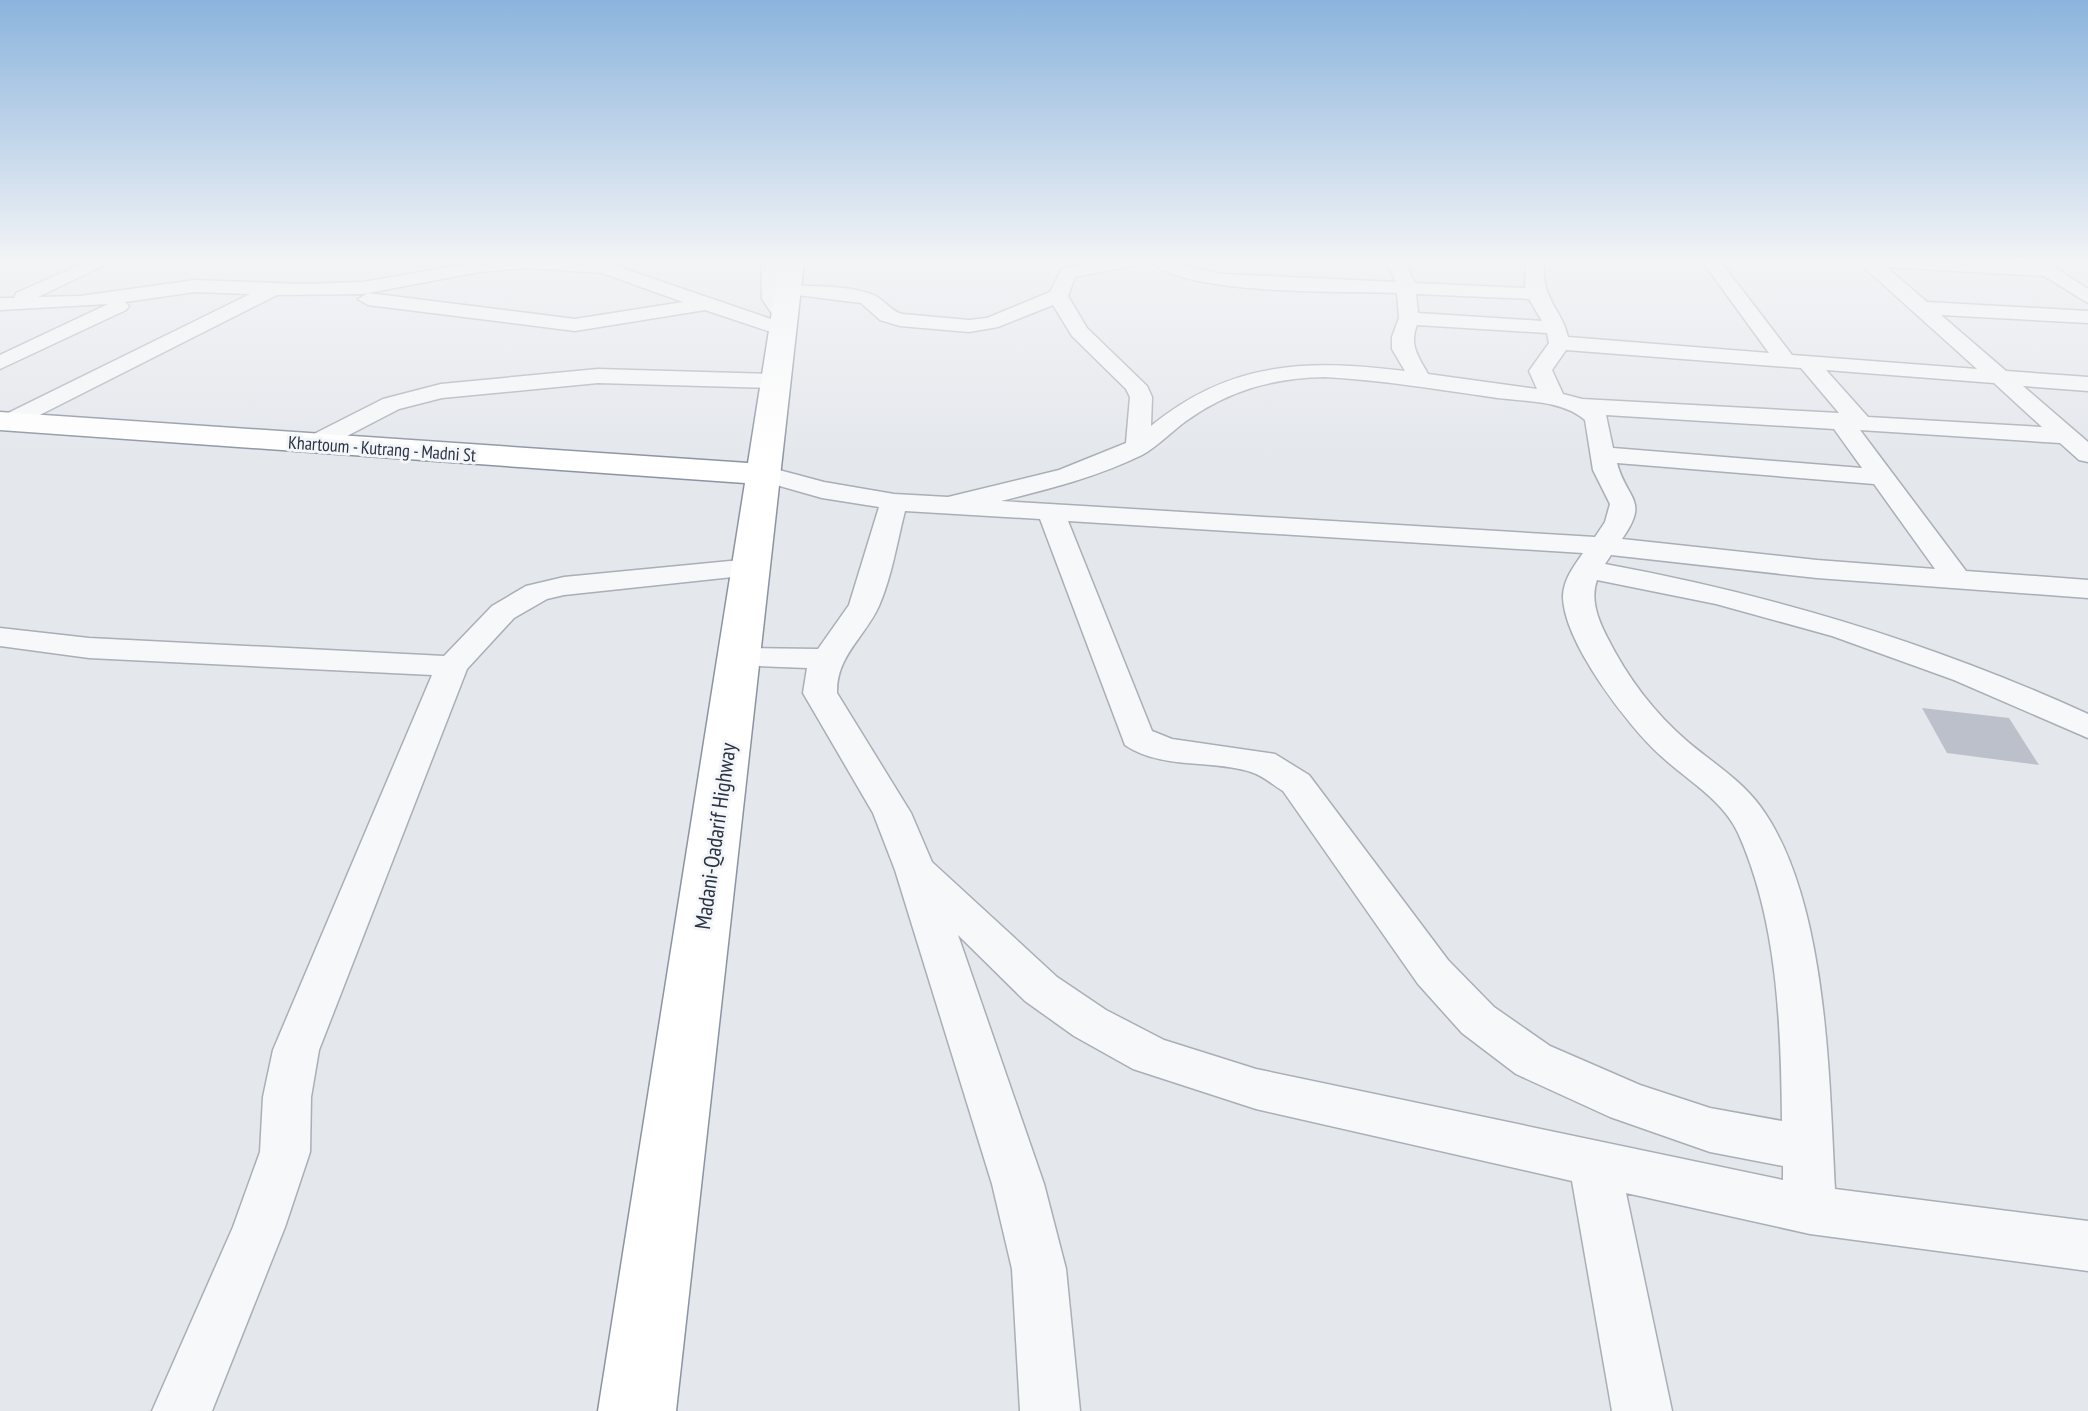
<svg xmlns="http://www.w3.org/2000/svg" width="2088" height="1411" font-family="'PT Sans Narrow',sans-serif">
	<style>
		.building { fill: #bbc0ca }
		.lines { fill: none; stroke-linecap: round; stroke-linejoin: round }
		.street-casing { stroke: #a9aeb7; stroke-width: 3 }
		.highway-casing { stroke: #8b94a3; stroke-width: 3 }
		.street { fill: #f7f8fa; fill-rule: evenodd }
		.highway { fill: #fff; fill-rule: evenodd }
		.labels { text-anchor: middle; stroke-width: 6; stroke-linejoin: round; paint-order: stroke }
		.far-street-label { font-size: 18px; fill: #2b3445; stroke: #f4f6f9 }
		.street-label { font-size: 22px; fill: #2b3445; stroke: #f4f6f9 }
	</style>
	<rect width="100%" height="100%" fill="#e4e7ec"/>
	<path class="building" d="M1922 708 2009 718 2039 765 1947 753Z"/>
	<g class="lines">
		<g class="street-casing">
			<path id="street" d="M89 261H113L38 297 80 296 195 280 302 284 363 282 479 262 580 261 610 264 777 321 762 299 761 261H779L781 289 789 285C816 287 845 285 871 294 883 298 889 310 902 314L969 320 987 318 1050 292 1062 269 1102 261H1140L1137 265 1075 277 1068 296 1087 328 1147 386 1152 397 1151 426C1230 361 1307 359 1405 371L1392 349V337L1399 318 1397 293C1345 291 1184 296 1151 261 1177 261 1197 270 1222 274L1396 282 1386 261H1404L1415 283 1525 288 1526 261H1544C1541 301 1561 307 1568 337L1769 353 1702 261H1720L1792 355 1977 369 1857 261 2026 264 2024 261H2045L2088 289V303L2044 276 1886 267 1927 302 2088 311V323L1941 315 2006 371 2088 377V391L2023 386 2088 442V462L2079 460 2060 443 1860 430 1966 571 2088 580V598L1817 578 1611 555 1605 564C1773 595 1933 643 2088 714V738L1954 680 1832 636 1716 604 1597 580C1590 600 1598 619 1607 637 1627 677 1654 713 1688 742 1713 763 1741 780 1760 806 1828 898 1829 1079 1835 1189L2088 1221V1271L1810 1234 1626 1193 1672 1411H1612L1572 1181 1256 1109 1133 1069 1074 1036 1025 1001 958 935 1044 1184 1066 1269 1080 1411H1020L1012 1269 992 1184 895 870 873 813 803 693 807 668 728 665 723 658 728 651 739 648 818 649 849 605 879 507 822 498 755 479 751 474 755 469 764 466 824 482 894 494 948 497 1059 470 1126 443 1130 397 1126 389 1072 336 1053 305 998 327 969 332 900 326 880 320 861 303 781 293 795 318 785 324 793 330 783 336 705 310 575 331 368 305 358 299 368 293 575 319 683 302 602 273 525 268 479 272 363 294 277 295 16 427H0V417L250 294 195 292 125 302 129 306 126 310 0 369V355L108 304 0 310V298H14L16 293ZM1416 294 1529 299 1542 321 1418 313ZM1417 325 1547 333 1549 343 1529 371 1537 389 1428 374C1418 356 1409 345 1417 325ZM1566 350 1801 368 1839 413 1582 399 1563 394 1552 370ZM1826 370 1994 383 2042 427 1868 417ZM1325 377C1381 380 1435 389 1491 397 1521 402 1561 399 1585 420L1593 470 1610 504 1605 522 1595 537 1001 501C1049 489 1097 477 1142 455 1158 446 1171 432 1186 421 1229 390 1273 378 1325 377ZM1606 415 1834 429 1862 468 1613 448ZM1617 463 1874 484 1935 569 1817 560 1622 539C1650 499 1627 501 1617 463ZM905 511 1040 519 1125 745C1162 770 1210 759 1251 772 1262 775 1273 785 1283 791L1418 984 1462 1033 1516 1074 1610 1117 1710 1152 1783 1166V1180L1256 1069 1164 1040 1106 1010 1057 977 932 862 911 813 837 693C836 656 865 637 879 606 892 576 897 542 905 511ZM1068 521 1583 553C1574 566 1563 580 1563 597 1564 643 1628 726 1661 756 1687 780 1723 800 1738 833 1778 922 1781 1026 1782 1121L1710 1108 1640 1085 1550 1046 1494 1007 1448 960 1309 775 1275 754 1172 739 1152 731Z
				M598 369 776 374 787 381 776 388 598 383 442 398 399 409 322 449H304L301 444 304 439 383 399 441 384Z
				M751 559 761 562 766 568 761 574 564 595 547 599 514 618 467 669 319 1050 311 1097 310 1152 285 1227 212 1411H152L233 1227 260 1152 263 1097 273 1050 432 675 89 658 0 646V628L89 638 444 656 492 606 526 586 564 577Z"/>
		</g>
		<g class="highway-casing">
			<path id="highway" d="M780 261H804L676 1411H598L745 483 0 430V412L748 463Z"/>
		</g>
		<use href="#street" class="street"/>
		<use href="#highway" class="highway"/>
	</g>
	<linearGradient id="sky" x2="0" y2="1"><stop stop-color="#8bb4dd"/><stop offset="0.57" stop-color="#f3f4f6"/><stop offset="1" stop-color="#f3f4f6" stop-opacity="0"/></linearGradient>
	<rect width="2088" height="459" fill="url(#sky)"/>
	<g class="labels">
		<g class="far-street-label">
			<text transform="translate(382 449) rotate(4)" y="6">Khartoum - Kutrang - Madni St</text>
		</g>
		<g class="street-label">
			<text transform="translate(715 836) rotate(-82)" y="8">Madani-Qadarif Highway</text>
		</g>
	</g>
</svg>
